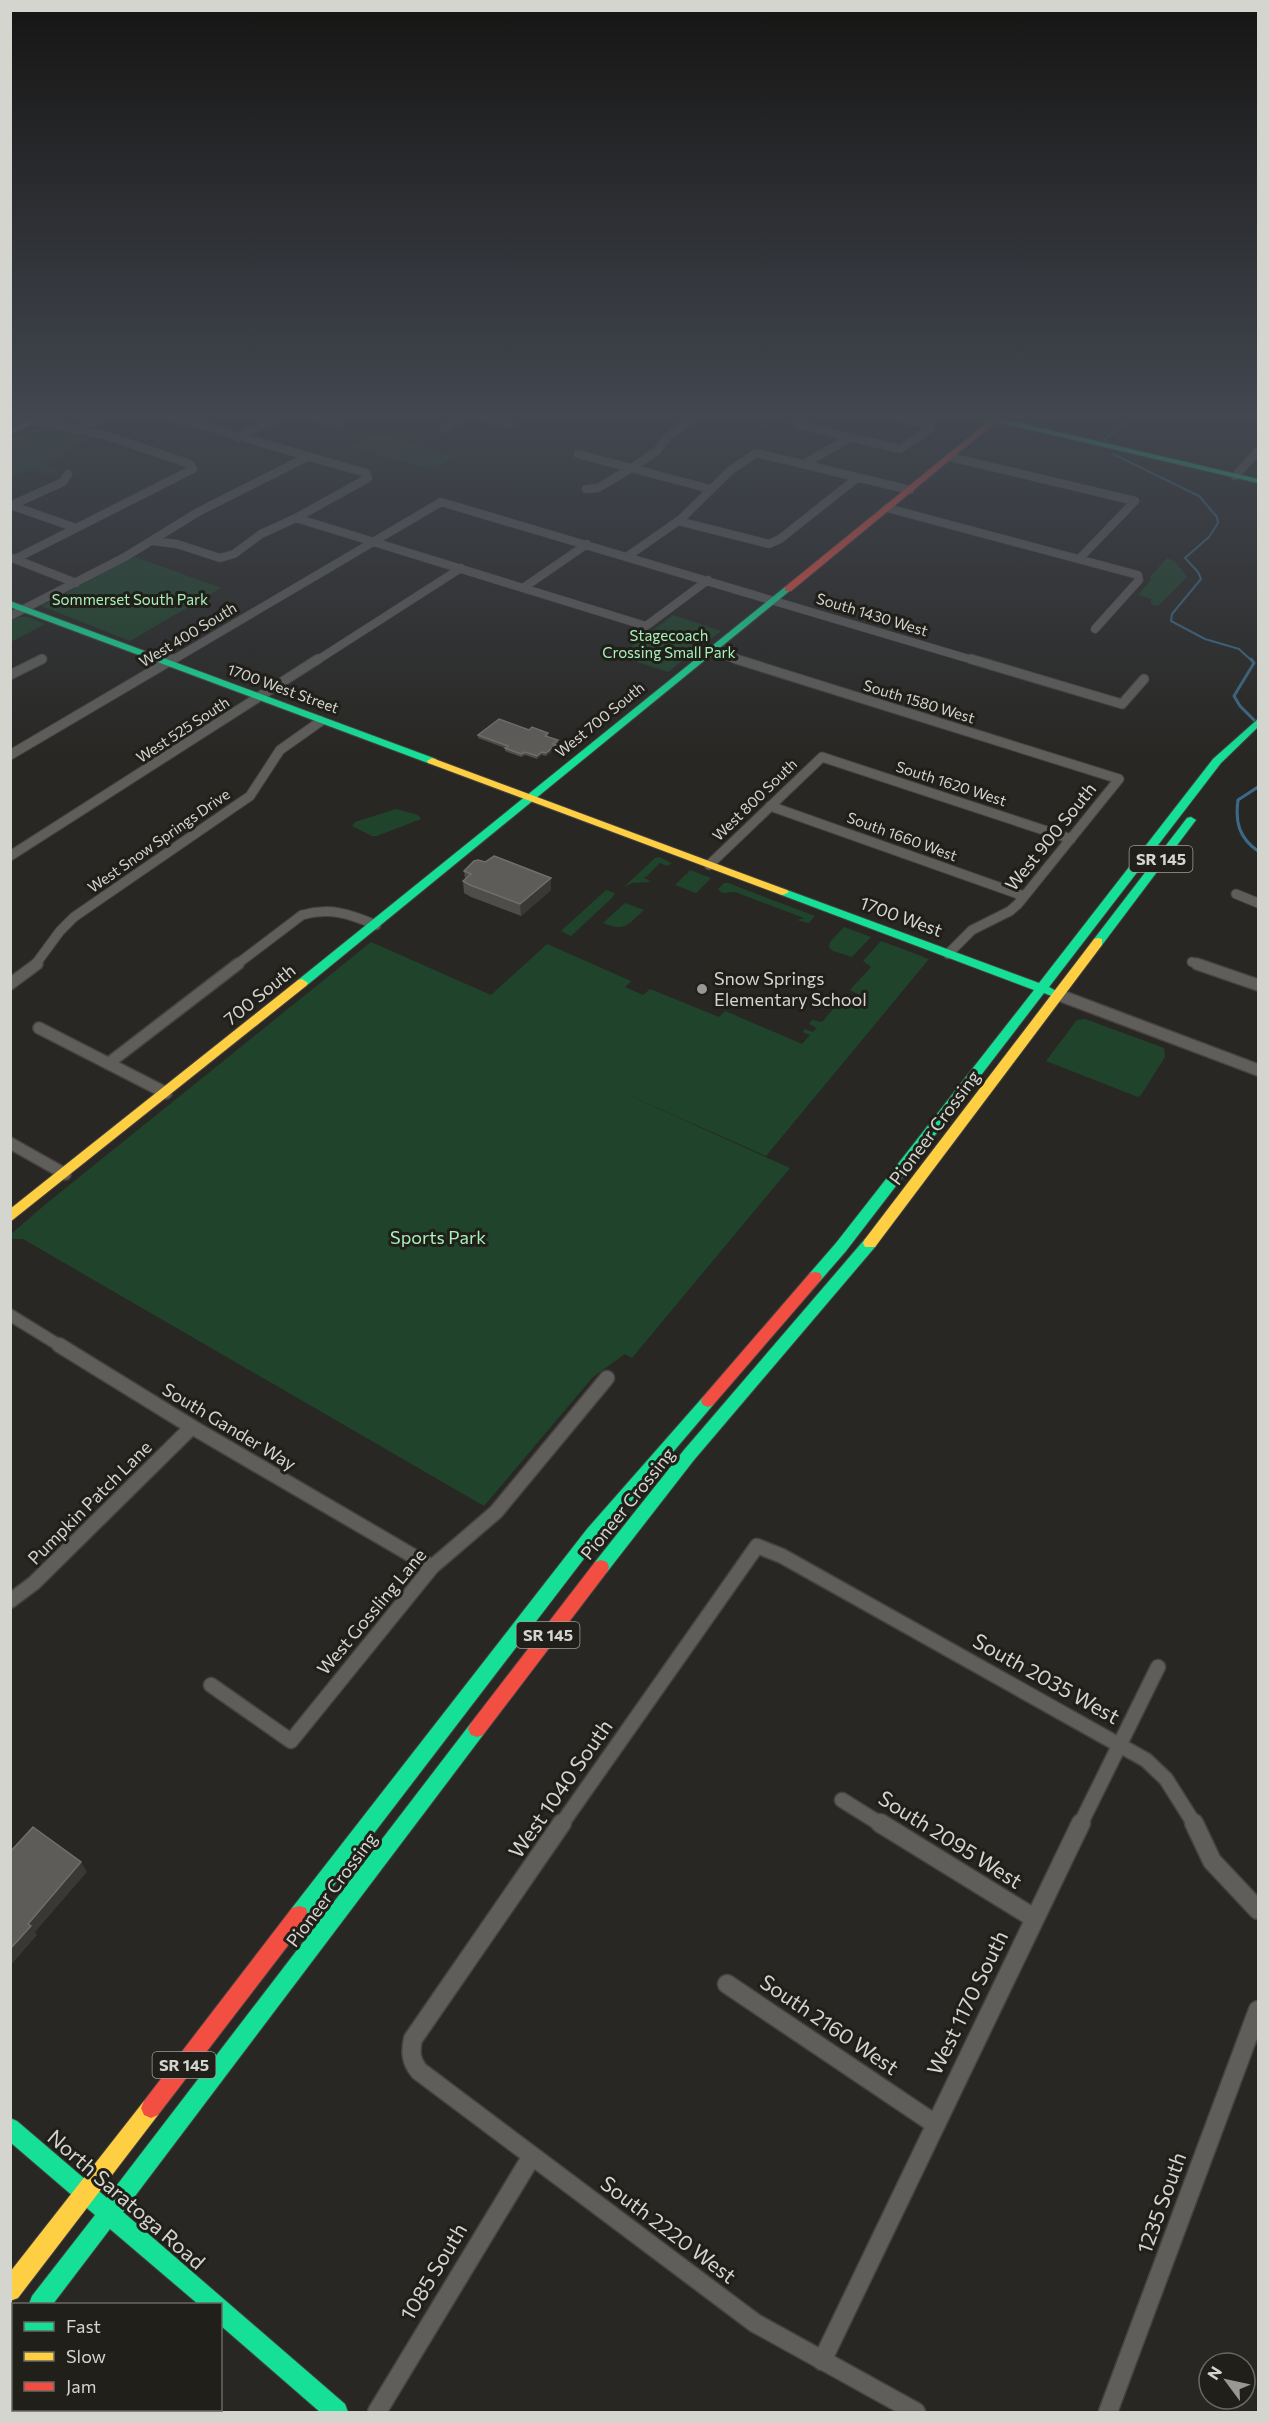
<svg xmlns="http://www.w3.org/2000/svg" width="1269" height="2423" font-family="Commissioner,sans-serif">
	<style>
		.green { fill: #20442b }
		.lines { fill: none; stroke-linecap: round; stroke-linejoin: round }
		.stream-far1 { stroke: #3b6a88; stroke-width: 2 }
		.stream { stroke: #3b6a88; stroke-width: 3 }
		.street-far4-casing { stroke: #444340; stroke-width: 9 }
		.street-far3-casing { stroke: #444340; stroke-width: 11 }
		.street-far2-casing { stroke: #444340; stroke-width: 14 }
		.street-far1-casing { stroke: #444340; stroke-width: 17 }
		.street-casing { stroke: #444340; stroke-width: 21 }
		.fast-casing { stroke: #444340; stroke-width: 2 }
		.slow-casing { stroke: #444340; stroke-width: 2 }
		.jam-casing { stroke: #444340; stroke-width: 2 }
		.street-far4 { stroke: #5f5e5b; stroke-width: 8 }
		.street-far3 { stroke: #5f5e5b; stroke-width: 9 }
		.street-far2 { stroke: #5f5e5b; stroke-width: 11 }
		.street-far1 { stroke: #5f5e5b; stroke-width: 14 }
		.street { stroke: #5f5e5b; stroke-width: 18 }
		.fast { fill: #16e098; fill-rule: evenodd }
		.slow { fill: #ffcf43; fill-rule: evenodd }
		.jam { fill: #f24e42; fill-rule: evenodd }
		.wall { fill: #4e4d4b }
		.shaded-wall { fill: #393835 }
		.building { fill: #5d5c59; stroke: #706f6c; stroke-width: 1.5 }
		.poi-dot { fill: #989894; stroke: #201f19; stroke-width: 2 }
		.labels { text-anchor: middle; stroke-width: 6; stroke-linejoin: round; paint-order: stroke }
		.far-park-label { font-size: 15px; fill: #a7f1ba; stroke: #201f19 }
		.far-street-label { font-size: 15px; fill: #d5d5d0; stroke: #201f19 }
		.shield { fill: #201f19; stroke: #9f9e99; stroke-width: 1.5 }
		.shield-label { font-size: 16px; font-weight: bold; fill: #d5d5d0 }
		.street-label { font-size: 18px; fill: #d5d5d0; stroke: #201f19 }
		.poi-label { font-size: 18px; fill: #d5d5d0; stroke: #201f19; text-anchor: start }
		.park-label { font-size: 18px; fill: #a7f1ba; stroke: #201f19 }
		.near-street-label { font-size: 21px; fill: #d5d5d0; stroke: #201f19 }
	</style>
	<rect width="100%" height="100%" fill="#282724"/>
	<path class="green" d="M38 427 91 438 63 451 67 453 43 464 57 470 49 474 33 469 11 477V438Z
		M375 433 455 456 432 470 351 447Z
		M135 557 221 588 130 641 41 606Z
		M1167 558 1175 561 1187 577 1158 606 1151 604V599L1138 595 1151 580 1150 577Z
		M673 615 721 631 668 672 619 656Z
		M19 617H28L45 624 11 642V621Z
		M396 809 418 815 421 819 377 836H372L352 826 355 822Z
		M659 857 672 863 667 866 660 863 646 877H643L651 882 632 883 624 887 655 858Z
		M690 870 711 878 696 893 675 885 686 874 689 875 687 873Z
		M724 883H728L815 916 809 923 797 920 804 918 735 892 722 893 718 889Z
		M606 890 615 893 612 898 571 936 561 931Z
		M625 903 644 910C627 925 626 932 603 923Z
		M844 927 871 937 852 957 833 951 829 947 830 942Z
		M881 941 929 959 766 1156 610 1087 790 1168 632 1358 625 1354 593 1377 484 1506 23 1239H11V1234L47 1203 371 942 491 995 547 944 631 981 625 987 643 995 650 989 719 1017 725 1011 802 1044 810 1035 803 1032 805 1029 813 1032 817 1028 809 1024 812 1020 822 1022 846 994 858 999 862 996 850 990 871 967 863 961Z
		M1085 1019 1164 1048 1165 1057 1141 1095 1138 1097 1046 1061 1077 1020Z"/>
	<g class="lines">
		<path class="stream-far1" d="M1104 440 1127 422 1124 417
			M1113 454 1199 496 1217 517 1218 523 1209 537 1185 558 1198 572 1201 579 1172 614 1171 621 1205 639 1239 649 1252 661"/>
		<path class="stream" d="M1251 659 1254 663 1234 696 1240 706 1258 724
			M1258 787 1238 800C1235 822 1239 838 1258 851"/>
		<g class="street-far4-casing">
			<path id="street-far4" d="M317 417 339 423
				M485 417 511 424
				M800 417 796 422 800 425 900 449 931 428V425L900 417
				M986 417 995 419
				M443 429 464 417
				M76 430 105 417
				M238 437 280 417
				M578 454 710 489
				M950 457 1135 501
				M804 464 851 437
				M1235 476 1258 451
				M586 489 598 488 630 469 657 451 668 436 697 417
				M10 505 76 528
				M12 505 63 482 68 474
				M887 508 1138 575 1139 580 1095 629
				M296 518 646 626 708 580
				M678 521 769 544 780 539 857 478
				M153 541 177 544 220 558 234 554 261 534 296 518 368 478 366 473 173 417
				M628 556 681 519 731 470 756 453 910 490
				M12 558 76 583
				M1080 558 1135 501
				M15 559 193 469 190 464 108 436 18 417
				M523 588 587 544
				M10 616 125 557 198 512 309 456
				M710 651 741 661
				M39 661 42 659
				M171 661 441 502 976 661
				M316 661 461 568"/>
		</g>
		<g class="street-far3-casing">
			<path id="street-far3" d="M736 659 1119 779 1018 904 1010 911 972 930 948 954
				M971 659 1122 704 1144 679
				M10 675 42 659
				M10 755 173 659
				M770 806 1024 896
				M10 856 318 659
				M709 865 822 757 1071 839
				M1236 894 1258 903
				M1192 962 1201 965
				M35 965 60 931 74 917 250 796 280 750 321 721
				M236 965 302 915C330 907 350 914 376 925"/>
		</g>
		<g class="street-far2-casing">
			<path id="street-far2" d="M1197 964 1258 985
				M10 984 37 964
				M1059 995 1258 1070
				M39 1028 166 1093
				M109 1063 238 964
				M10 1143 65 1174
				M10 1315 62 1347"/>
		</g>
		<g class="street-far1-casing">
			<path id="street-far1" d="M59 1345 192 1427 432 1567
				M10 1601 34 1583 192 1427
				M211 1685 291 1741 432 1567 496 1512 607 1378
				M842 1800 882 1825
				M561 1825 757 1546 782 1556 1146 1760 1166 1779 1195 1825
				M1080 1825 1158 1667"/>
		</g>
		<g class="street-casing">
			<path id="street" d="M562 1823 413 2039C410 2052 411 2061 419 2071L755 2323 916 2412
				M880 1823 1034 1918
				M1194 1823 1212 1861 1258 1910
				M727 1984 935 2124
				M822 2361 1081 1823
				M377 2412 532 2156
				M1108 2412 1258 2010"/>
		</g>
		<g class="fast-casing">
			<path id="fast" d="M39 417H49L10 434V429Z
				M995 417 1258 479V483L992 421V417Z
				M785 587 792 589 306 986H298L296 983 298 980Z
				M10 601 436 759 437 761 432 764 428 763 10 607Z
				M1258 719V727L1221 763 1049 987 1060 993 1058 996 1054 997 1044 993 846 1251 820 1281H810L808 1277 810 1273 836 1243 1034 990 779 894V890H787L1039 983 1213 759Z
				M1191 817 1196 820 1102 945H1094V939L1187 818Z
				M870 1238 875 1239 877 1243 875 1247 694 1460 607 1572 601 1574 595 1572 593 1567 595 1562 684 1450 865 1239Z
				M708 1395 713 1397 715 1401 713 1405 599 1539 306 1922 299 1924 292 1922 290 1915 292 1908 587 1529 703 1397Z
				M477 1721 483 1723 486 1729 483 1735 123 2212 345 2404 348 2412H320L220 2325V2304H198L110 2229 53 2304H29L32 2296 95 2215 10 2142V2118L17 2121 107 2198 471 1723Z
				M14 2329V2354L10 2355V2330Z"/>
		</g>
		<g class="slow-casing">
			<path id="slow" d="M432 758 787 890 789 892 783 895 779 894 428 763 427 761Z
				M1098 938 1102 939V945L875 1247H865L863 1243 865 1239 1094 939Z
				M302 979 308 983 306 986 10 1222V1209L298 980Z
				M151 2098 158 2101 161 2108 158 2115 18 2298 10 2301V2272L144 2101Z"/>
		</g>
		<g class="jam-casing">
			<path id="jam" d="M994 417H1002L791 591H785V587Z
				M815 1272 820 1273 822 1277 820 1281 713 1405 708 1407 703 1405 701 1401 703 1397 810 1273Z
				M601 1560 607 1562 609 1567 607 1572 483 1735 477 1737 471 1735 468 1729 471 1723 595 1562Z
				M299 1906 306 1908 308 1915 306 1922 158 2115 151 2118 144 2115 141 2108 144 2101 292 1908Z"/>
		</g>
		<use href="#street-far4" class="street-far4"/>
		<use href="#street-far3" class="street-far3"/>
		<use href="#street-far2" class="street-far2"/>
		<use href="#street-far1" class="street-far1"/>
		<use href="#street" class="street"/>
		<use href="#fast" class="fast"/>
		<use href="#slow" class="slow"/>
		<use href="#jam" class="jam"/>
	</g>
	<path class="wall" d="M529 730 548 733V737L558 740V743L555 745H556V748L546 756 542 755 537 759 525 755 521 757 505 751V748L478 738V735Z
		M464 871 551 890 521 916 471 897 464 893 463 881 465 879Z"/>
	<path class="shaded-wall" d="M556 745V748L546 756V753Z
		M542 752V755L537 759V756Z
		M551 878V890L521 916 520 904Z
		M81 1862 87 1872 35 1932 37 1935 10 1966V1949L28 1924Z"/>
	<path class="building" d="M499 719 529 730 532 727 548 733 545 736 558 740 553 744 556 745 546 753 542 752 537 756 525 752 521 754 505 748 508 746 478 735Z
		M494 856 551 878 520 904 470 885 463 881 471 874 464 871 474 861 478 860 485 862Z
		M33 1827 81 1862 28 1924 31 1926 10 1949V1852Z"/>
	<linearGradient id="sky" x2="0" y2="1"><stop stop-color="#161514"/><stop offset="0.55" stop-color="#424750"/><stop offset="1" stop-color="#424750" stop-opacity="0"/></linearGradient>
	<rect width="1269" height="756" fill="url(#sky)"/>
	<circle class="poi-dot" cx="702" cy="989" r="6"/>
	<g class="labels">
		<g class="far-park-label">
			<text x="130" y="605">Sommerset South Park</text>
			<text x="669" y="641">Stagecoach<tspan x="669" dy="17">Crossing Small Park</tspan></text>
		</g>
		<g class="far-street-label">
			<text transform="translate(872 615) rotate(17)" y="5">South 1430 West</text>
			<text transform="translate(188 635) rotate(-31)" y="5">West 400 South</text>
			<text transform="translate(283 689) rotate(20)" y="5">1700 West Street</text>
			<text transform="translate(919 702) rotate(17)" y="5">South 1580 West</text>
			<text transform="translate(600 720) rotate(-39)" y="5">West 700 South</text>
			<text transform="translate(183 730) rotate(-33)" y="5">West 525 South</text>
			<text transform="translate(951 784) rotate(18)" y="5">South 1620 West</text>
			<text transform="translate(755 800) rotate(-44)" y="5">West 800 South</text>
			<text transform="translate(902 837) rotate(20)" y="5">South 1660 West</text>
			<text transform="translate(159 841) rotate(-35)" y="5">West Snow Springs Drive</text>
		</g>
		<g class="shield">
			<rect x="1129.5" y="846" width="63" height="26" rx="4.5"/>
			<rect x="516.5" y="1622" width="63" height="26" rx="4.5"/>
			<rect x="152.5" y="2052" width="63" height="26" rx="4.5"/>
		</g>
		<g class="shield-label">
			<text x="1161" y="865">SR 145</text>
			<text x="548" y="1641">SR 145</text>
			<text x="184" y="2071">SR 145</text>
		</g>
		<g class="street-label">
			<text transform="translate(1051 837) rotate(-51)" y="6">West 900 South</text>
			<text transform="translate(901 917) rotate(20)" y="6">1700 West</text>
			<text transform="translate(260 995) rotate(-39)" y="6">700 South</text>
			<text transform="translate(935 1128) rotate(-53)" y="6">Pioneer Crossing</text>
			<text transform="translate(229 1427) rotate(31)" y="6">South Gander Way</text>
			<text transform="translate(90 1503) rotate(-45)" y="6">Pumpkin Patch Lane</text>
			<text transform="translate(628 1504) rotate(-51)" y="6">Pioneer Crossing</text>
			<text transform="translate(372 1612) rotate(-50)" y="6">West Gossling Lane</text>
			<text transform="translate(332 1890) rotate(-53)" y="6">Pioneer Crossing</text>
		</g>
		<g class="poi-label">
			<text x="714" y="985">Snow Springs<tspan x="714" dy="21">Elementary School</tspan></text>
		</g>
		<g class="park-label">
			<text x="438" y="1244">Sports Park</text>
		</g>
		<g class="near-street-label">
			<text transform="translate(1046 1679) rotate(29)" y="7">South 2035 West</text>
			<text transform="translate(561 1789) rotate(-55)" y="7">West 1040 South</text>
			<text transform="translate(950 1840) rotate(32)" y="7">South 2095 West</text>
			<text transform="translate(968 2003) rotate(-64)" y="7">West 1170 South</text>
			<text transform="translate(829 2025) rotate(34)" y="7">South 2160 West</text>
			<text transform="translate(126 2200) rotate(41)" y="7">North Saratoga Road</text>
			<text transform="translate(1162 2203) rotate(-70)" y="7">1235 South</text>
			<text transform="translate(668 2230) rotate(37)" y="7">South 2220 West</text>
			<text transform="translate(434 2272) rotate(-59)" y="7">1085 South</text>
		</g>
	</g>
	<rect width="1269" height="2423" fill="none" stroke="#d5d5d0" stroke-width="24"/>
	<rect x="12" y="2303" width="210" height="108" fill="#201f19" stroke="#686862" stroke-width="1.5"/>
	<rect x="24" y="2322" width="30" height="9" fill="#16e098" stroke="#686862" stroke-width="1.5"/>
	<text x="66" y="2333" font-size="18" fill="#d5d5d0">Fast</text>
	<rect x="24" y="2352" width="30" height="9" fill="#ffcf43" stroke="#686862" stroke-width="1.5"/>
	<text x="66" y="2363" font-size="18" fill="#d5d5d0">Slow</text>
	<rect x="24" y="2382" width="30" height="9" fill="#f24e42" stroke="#686862" stroke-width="1.5"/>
	<text x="66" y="2393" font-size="18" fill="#d5d5d0">Jam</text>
	<g transform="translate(1227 2381) rotate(303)"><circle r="28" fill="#201f19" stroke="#686862" stroke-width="1.5"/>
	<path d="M0-4.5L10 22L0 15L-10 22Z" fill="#989894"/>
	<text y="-9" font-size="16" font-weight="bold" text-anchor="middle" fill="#d5d5d0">N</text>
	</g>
</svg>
